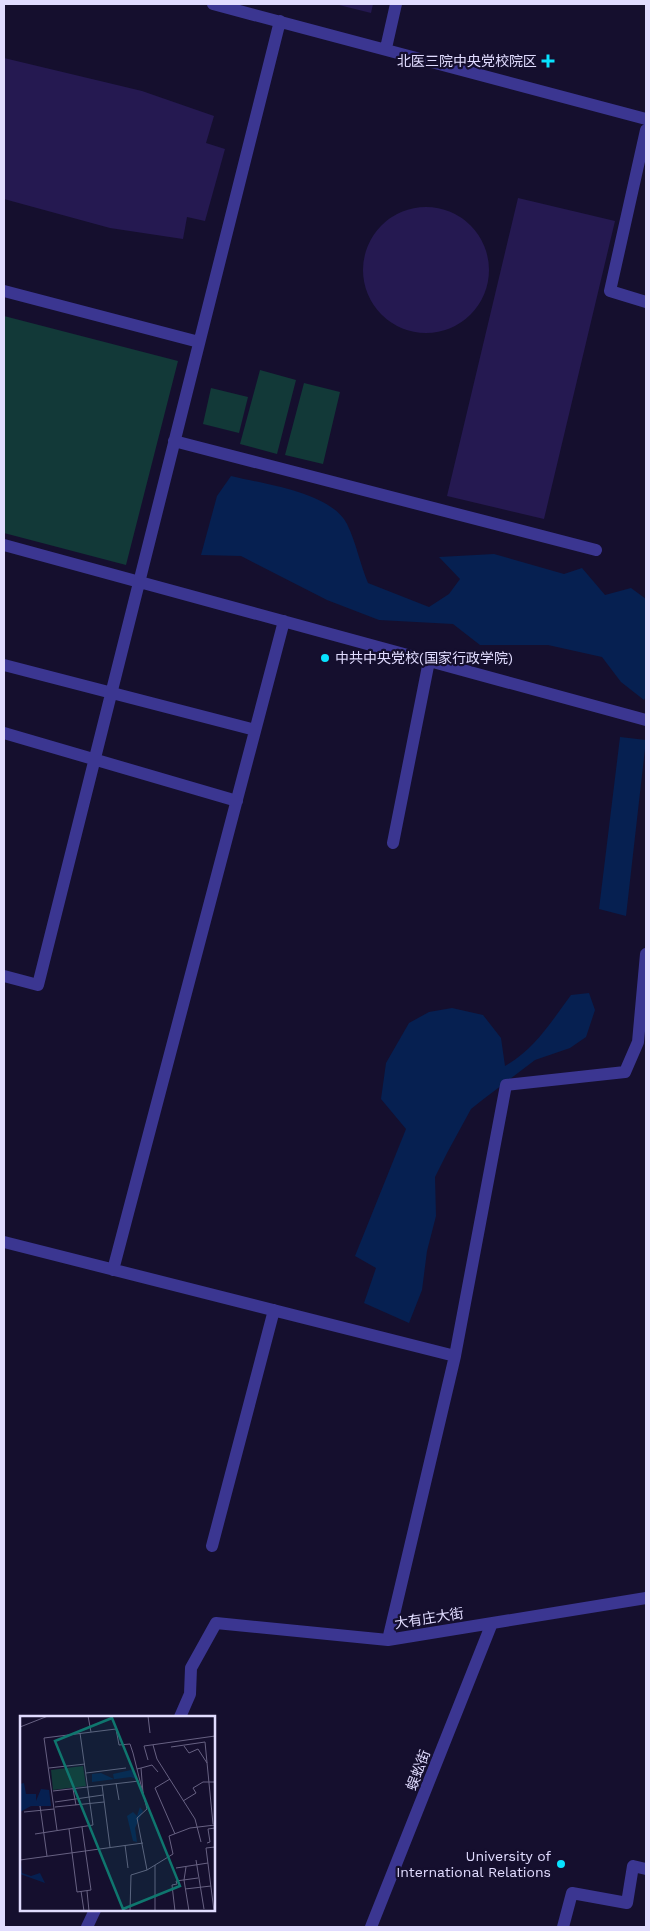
<svg xmlns="http://www.w3.org/2000/svg" width="650" height="1931" font-family="'Work Sans','Noto Sans SC',sans-serif">
	<style>
		.green { fill: #123938 }
		.water { fill: #062051 }
		.building { fill: #251951 }
		.lines { fill: none; stroke-linecap: round; stroke-linejoin: round }
		.minor { stroke: #3b3691; stroke-width: 12 }
		.poi-dot { fill: #08e3ff; stroke: #150f2e; stroke-width: 2 }
		.labels { text-anchor: middle; stroke-width: 4.5; stroke-linejoin: round; paint-order: stroke }
		.poi-label { font-size: 14px; fill: #e1dcff; stroke: #150f2e; text-anchor: end }
		.street-label { font-size: 14px; fill: #e1dcff; stroke: #150f2e }
		.inset-road { fill: none; stroke: #676182; stroke-width: 1 }
		.view { fill: #0f766e; fill-opacity: 0.15; stroke: #0f766e; stroke-width: 2.5 }
		.inset-edge { fill: none; stroke: #e1dcff; stroke-width: 2.5 }
	</style>
	<rect width="100%" height="100%" fill="#150f2e"/>
	<path class="green" d="M4 316 178 361 126 565 4 533Z
		M260 370 296 380 277 454 240 444Z
		M304 383 340 392 323 464 285 455Z
		M211 388 248 397 239 433 203 424Z"/>
	<path class="water" d="M231 476C263 484 331 492 347 524 356 542 360 564 368 583L429 607 449 594 460 579 439 557 494 554 564 574 582 568 605 595 631 588 646 599V696L644 700 621 682 602 657 548 645H480L453 624 379 620 327 600 241 556 201 555 217 496Z
		M620 737 646 740 626 916 599 909Z
		M589 993 595 1010 586 1037 570 1048 535 1060 481 1101 471 1109 447 1153 435 1177 436 1216 427 1251 422 1290 409 1323 364 1303 376 1268 355 1256 406 1129 381 1099 386 1063 409 1023 429 1012 452 1008 483 1015 501 1038 505 1066C534 1050 551 1022 571 995Z"/>
	<path class="building" d="M335 4H373L371 13Z
		M4 58 142 91 214 116 206 143 225 149 205 221 187 217 183 239 110 228 4 199Z
		M518 198 615 221 544 519 447 496Z
		M363 270a63 63 0 1 1 126 0a63 63 0 1 1-126 0Z"/>
	<g class="lines">
		<path class="minor" d="M213 4 646 119
			M386 48 396 4
			M646 130 610 291 646 302
			M4 291 199 342
			M174 441 596 550
			M4 545 646 720
			M4 665 255 730
			M4 733 237 801
			M393 843 429 661
			M4 976 38 985 280 21
			M4 1242 455 1356
			M113 1270 284 621
			M212 1546 274 1310
			M388 1640 455 1356 506 1085 625 1072 638 1042 646 954
			M180 1717 190 1694 191 1668 216 1623 388 1640 646 1598
			M87 1927 95 1910
			M371 1927 492 1623
			M563 1927 572 1893 627 1903 633 1866 646 1869"/>
	</g>
	<g class="poi-dot">
		<path d="M545.5 53.5h5v5h5v5h-5v5h-5v-5h-5v-5h5z"/>
		<circle cx="325" cy="658" r="5"/>
		<circle cx="561" cy="1864" r="5"/>
	</g>
	<g class="labels">
		<g class="poi-label">
			<text x="537" y="66">北医三院中央党校院区</text>
			<text x="335" y="663" text-anchor="start">中共中央党校(国家行政学院)</text>
			<text x="551" y="1861">University of<tspan x="551" dy="16">International Relations</tspan></text>
		</g>
		<g class="street-label">
			<text transform="translate(429 1618) rotate(-9)" y="5">大有庄大街</text>
			<text transform="translate(418 1770) rotate(-69)" y="5">蜈蚣街</text>
		</g>
	</g>
	<g transform="translate(20 1716)">
		<rect width="195" height="195" fill="#150f2e"/>
		<path d="M63 50 66 70 33 74 31 54Z" fill="#123938"/>
		<path d="M111 54 115 56 116 63 111 61 72 66V58L81 57 94 63 93 58ZM4 67 6 78H16V85L21 73 29 74 31 90H11L0 96V68ZM120 91 123 95 115 112 117 126 113 125 107 100 113 96 117 100ZM0 137 2 157 11 160 20 157 25 167 0 158Z" fill="#062051"/>
		<path class="inset-road" d="M68 0 71 16M128 0 130 17M0 11 28 0M133 29 137 43 175 103 181 126M164 30 169 37 178 33 187 47M151 31 185 26 193 108M128 44 124 30 195 20M29 52 65 48M121 52 132 49 138 56M117 53 121 52 123 77M66 57 106 52M150 63 135 72 155 118M96 67 99 84M82 69 90 131M53 73 56 89M33 75 119 65M163 85 176 77 173 72 183 66H195M35 86 83 79M20 90 27 140M35 91 84 86M4 96 34 93M49 113 57 176 71 174 62 111M37 114 24 22 96 13 99 29 110 28 113 37 127 93 117 102 127 154M15 118 73 109 60 17M187 127 190 126 188 113 195 112M105 129 108 152M0 144 123 127M176 144 184 193M166 151 164 164 169 195M156 152 188 147M165 173 191 170M61 175 64 195M67 175 69 195M110 195 111 159 127 154 153 138 149 120 170 112 195 109M135 195V149M155 195 152 169 157 168 156 165 178 162M194 195 186 132 195 131"/>
		<path class="view" d="M92 2 160 170 103 193 35 25Z"/>
		<rect width="195" height="195" class="inset-edge"/>
	</g>
	<rect width="650" height="1931" fill="none" stroke="#e1dcff" stroke-width="10"/>
</svg>
